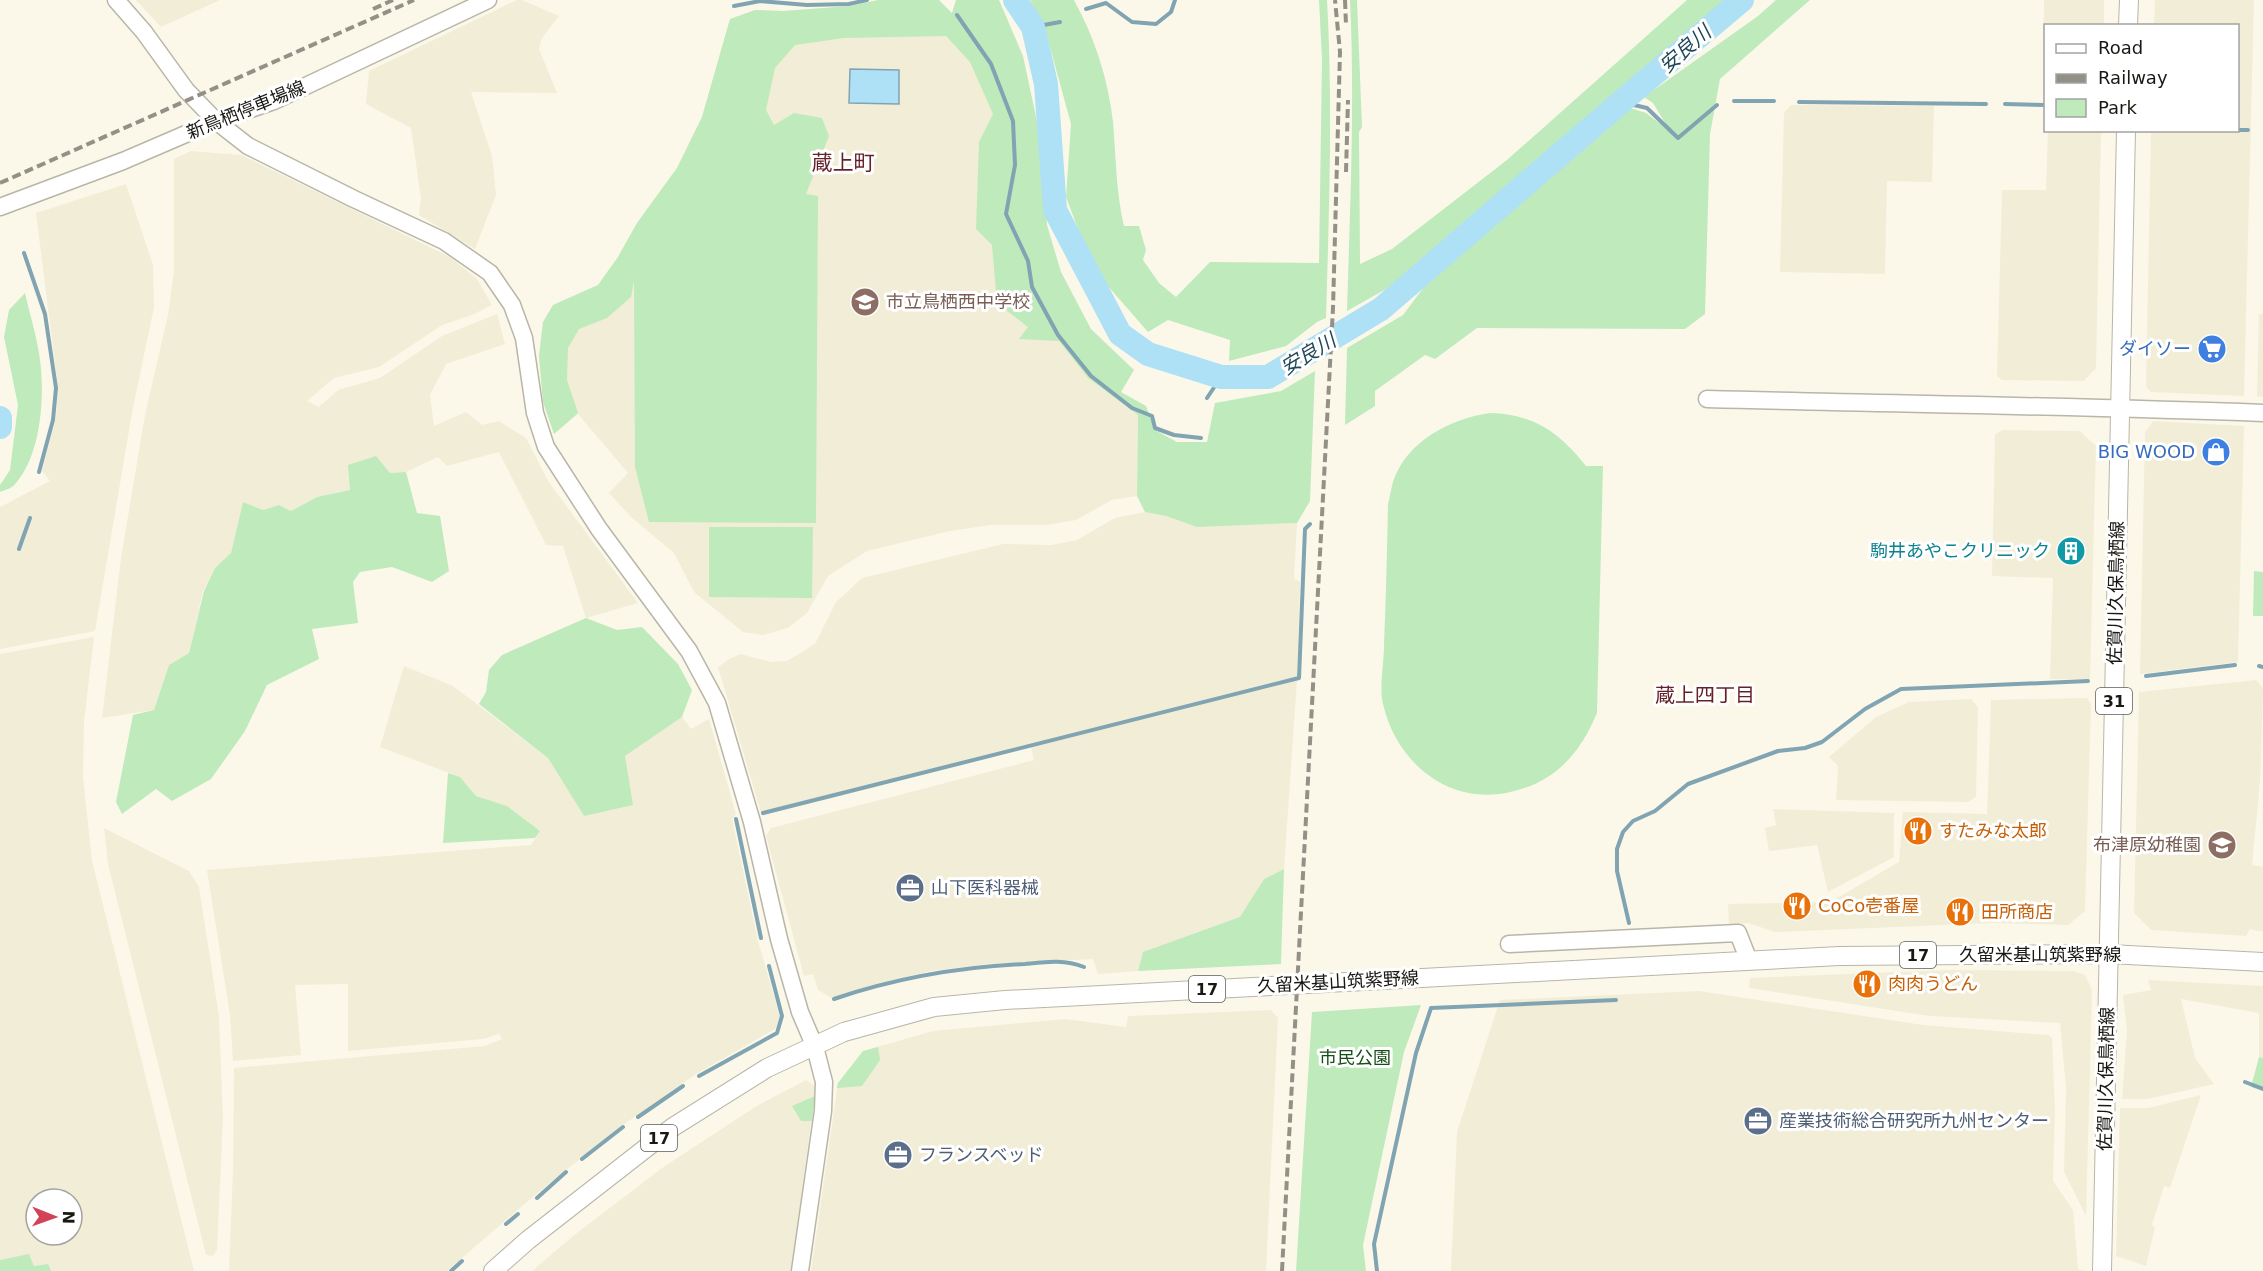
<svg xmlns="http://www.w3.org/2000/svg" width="2263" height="1271" font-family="'DejaVu Sans','Noto Sans JP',sans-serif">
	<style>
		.built { fill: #f2edd7; fill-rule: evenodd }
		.green { fill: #bfeabc }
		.water { fill: #aee0f6; stroke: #81a4b2; stroke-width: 1.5 }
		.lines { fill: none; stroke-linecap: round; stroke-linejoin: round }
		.stream { stroke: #81a4b2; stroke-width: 4 }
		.river { stroke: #aee0f6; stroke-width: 24 }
		.secondary-casing { stroke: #b9b6a8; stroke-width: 19 }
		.primary-casing { stroke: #b9b6a8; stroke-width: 20 }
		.secondary { stroke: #fff; stroke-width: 16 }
		.primary { stroke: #fff; stroke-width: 18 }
		.rail { stroke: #939187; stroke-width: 4; stroke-dasharray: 9 4.5; stroke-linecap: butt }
		.primary-bridge-casing { stroke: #b9b6a8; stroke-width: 20; stroke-linecap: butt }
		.primary-bridge { stroke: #fff; stroke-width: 18 }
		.labels { text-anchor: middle; stroke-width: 6; stroke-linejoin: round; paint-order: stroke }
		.shield { fill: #fff; stroke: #5e5d5a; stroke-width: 1.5 }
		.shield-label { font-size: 16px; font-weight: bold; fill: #191813 }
		.street-label { font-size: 18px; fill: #191813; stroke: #fff }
		.education-label { font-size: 18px; fill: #785e54; stroke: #fff; text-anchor: start }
		.shop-label { font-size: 18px; fill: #366cbe; stroke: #fff; text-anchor: end }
		.culture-label { font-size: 18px; fill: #0d838f; stroke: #fff; text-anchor: end }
		.food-label { font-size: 18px; fill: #c56008; stroke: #fff; text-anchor: start }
		.service-label { font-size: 18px; fill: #4e5e75; stroke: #fff; text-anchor: start }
		.park-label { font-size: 18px; fill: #164e16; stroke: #fff }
		.water-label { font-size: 20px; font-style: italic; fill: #214858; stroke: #fff }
		.neighbourhood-label { font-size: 20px; fill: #641f27; stroke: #fff }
		.quarter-label { font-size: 21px; fill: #641f27; stroke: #fff }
	</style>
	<rect width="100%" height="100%" fill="#fbf8ea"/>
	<path class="built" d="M136 0H220L161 27Z
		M517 0H522L559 16 542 38 539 49 557 93 471 92 492 156 496 195 475 249 419 215 421 199 411 128 366 104 369 71Z
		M878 0H939L988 68 1059 341 1088 378 1138 415 1137 496 1112 500 1076 520 1047 525H991L950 531 867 551 828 576 807 613 788 628 763 635 743 632 694 592 674 553 631 517 609 493 628 473 578 414 554 434 543 402 539 356 543 322 553 305 598 285 618 257 637 223 677 168 702 117 730 19 755 10 783 11 851 6Z
		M2044 0H2104V25L2046 26 2045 98 2043 96Z
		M2155 0H2254L2244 396 2151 392 2146 387 2151 131 2238 130V26L2154 25Z
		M1791 105 1934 106 1932 182 1887 181 1885 274 1780 272 1784 113Z
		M2048 131H2101L2096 368 2084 381 2002 380 1997 376 2002 190H2046Z
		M191 151 241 155 450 257 477 279 492 305 472 315 442 325 379 367 334 378 307 401 319 407 338 390 380 378 442 336 497 314 505 344 446 364 430 395 434 426 466 412 482 425 499 421 526 438 548 481 638 603 586 618 563 546 546 545 499 452 447 466 438 457 406 472 390 473 375 457 350 490 317 497 291 511 279 505 263 510 243 502 231 553 215 568 203 591 189 653 169 665 154 710 102 718 121 558 145 415 168 315 174 271V159Z
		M126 184 153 265 154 307 132 413 95 631 0 649V507L50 481 42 471 56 418 58 387 36 213Z
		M2259 314H2263V397L2257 396Z
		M2153 421 2244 426 2238 662 2140 674 2145 432Z
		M2002 430 2080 431 2096 446 2090 679H2050L2053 578 1992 576 1995 435Z
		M1145 512 1166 516 1197 527 1297 523 1294 579 1300 582 1297 680 1284 869 1264 879 1241 917 1144 952 1138 971 1098 974 1093 959 987 964 931 971 876 984 832 998 818 990 813 974 804 976 766 836 771 828 1034 760 1031 747 762 816 718 667 731 658 741 654 771 662 787 661 815 644 836 602 862 578 1003 544 1051 545 1077 540 1115 518Z
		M94 637 84 722 83 777 92 861 194 1271H0V654ZM36 1199H72V1235H36Z
		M404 666 453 686 548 758 584 816 625 756 682 717 691 729 709 719 736 814 732 819 758 941 780 1017 775 1029 696 1074 620 1127 535 1195 447 1271H229L233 1169 234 1068 485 1046 502 1039 499 1034 483 1039 348 1051V984L295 985 301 1055 233 1061 230 1015 207 870 531 845 540 831 507 806 476 796 460 777 380 747Z
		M2256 680 2263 688V693L2260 782 2252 865 2263 867V932L2250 929 2246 936 2151 930 2134 913 2139 692Z
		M2087 698 2091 704 2085 911 2068 925 1991 923 1775 932 1748 923 1729 925 1728 904 1830 902 1899 862 1903 812 1987 814 1991 700Z
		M1971 699 1978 707 1976 797 1968 802 1836 800 1838 766 1829 757 1876 717 1909 702Z
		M1773 809 1894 813V857L1828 892 1817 845 1769 851 1765 828 1776 825Z
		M104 828 189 871 199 887 219 1016 223 1118 217 1250 213 1256 206 1255 108 864Z
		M1948 970 2074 971 2085 975 2092 990 2086 1216 2064 1172 2066 1089 2060 1023 1929 1016 1749 988 1750 978Z
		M2148 980 2263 986V1058L2259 1057V1013L2181 999 2195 1058 2214 1084 2148 1099H2122L2127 1030 2123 995 2151 990Z
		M1699 991 1923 1025 2048 1035 2052 1038 2055 1110 2053 1181 2073 1210 2078 1269 2085 1271H1451L1457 1132 1500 1000Z
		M1271 1010 1278 1018 1266 1271H811L838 1083 863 1051 933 1031 1065 1019 1126 1027 1128 1016Z
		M806 1080 816 1087 791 1271H532L573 1236 662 1168 755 1107Z
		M2201 1095 2170 1188 2164 1186 2152 1225 2155 1227 2146 1266 2116 1256 2120 1108H2148Z"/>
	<path class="green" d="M878 0H939L952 13 956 0H999L1023 56 1044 154 1047 225 1061 272 1091 329 1134 370 1121 392 1146 406 1155 430 1177 442H1207L1215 403 1281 391 1315 371 1310 501 1297 523 1197 527 1166 516 1145 512 1137 496 1138 415 1088 378 1059 341 1019 339 1028 327 997 303 992 245 976 229 979 142 993 114 970 62 946 36 844 38 795 45 775 68 766 110 774 125 794 113 822 118 829 136 806 194 818 196 816 523 649 522 635 467 634 281 631 297 607 318 579 329 568 348 567 380 578 413 554 434 543 402 539 356 543 322 553 305 598 285 618 257 637 223 677 168 702 117 730 19 755 10 783 11 851 6Z
		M1030 0H1074C1095 38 1108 79 1113 122 1116 157 1116 192 1124 226H1139L1146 250 1143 260 1159 283 1176 297 1210 262 1319 263 1322 60 1319 0H1327C1333 106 1329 212 1326 318L1317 322 1286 346 1229 361 1230 340 1168 320 1148 332 1093 269 1066 197 1071 124 1045 29Z
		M1350 0H1357L1362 127 1359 132 1360 264 1392 249 1507 160 1687 0H1731L1386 289 1347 311C1350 207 1355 104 1350 0Z
		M1776 0H1810L1720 79 1710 134 1705 314 1685 329 1477 328 1435 359 1425 355 1375 391V406L1345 425 1347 348 1403 315 1424 287 1630 108 1646 113 1670 131 1653 103 1644 97 1758 16Z
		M25 293C29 311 35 330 38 348 46 386 43 452 16 483 13 488 5 490 0 492V485L10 470 18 405 4 337 9 310Z
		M1490 413C1534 414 1560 433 1586 466H1603L1597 713C1579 756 1553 784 1506 793 1446 804 1396 761 1383 704 1379 687 1384 664 1384 645 1386 598 1387 551 1388 504 1390 497 1391 489 1393 482 1406 441 1452 418 1490 413Z
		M376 456 390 473 406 472 417 513 440 516 449 571 432 582 392 567 360 572 353 582 358 623 312 629 319 659 267 685 245 731 211 779 172 801 156 789 122 814 116 802 133 715 154 710 169 665 189 653 204 591 215 568 231 553 243 502 263 510 279 505 291 511 317 497 350 490 348 465Z
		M709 527H813L812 598 709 597Z
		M2254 571 2263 572V616H2253Z
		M586 618 617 630 642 627 678 664 692 690 682 717 625 756 633 805 584 816 548 758 479 704 486 692 489 670 502 655Z
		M448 773 460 777 476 796 507 806 540 831 535 838 443 843Z
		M1284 869 1281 964 1138 971 1143 952 1240 917 1264 879Z
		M1421 1005 1404 1052 1363 1245 1366 1271H1296L1312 1012Z
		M878 1047 880 1060 862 1086 837 1088 838 1083 863 1051Z
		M2259 1057 2263 1058V1091L2251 1087Z
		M815 1096 812 1121H801L792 1106Z
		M29 1254 34 1266 48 1264 51 1271H0V1260Z"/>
	<path class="water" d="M850 69 899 70V104L849 103Z"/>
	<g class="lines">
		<path class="stream" d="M734 6 760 1 807 5 849 4 867 0
			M1086 9 1106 3 1132 22 1156 24 1171 12 1175 0
			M957 15 991 64 1013 121 1015 165 1006 214 1028 261 1032 287 1058 335 1091 376 1132 408 1152 416 1155 428 1174 435 1201 438
			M1033 27 1060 22
			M1734 101H1774
			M1621 102 1647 108 1678 138 1717 105
			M1799 102 1986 104
			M2005 104 2046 105
			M2238 130H2248
			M24 253 45 314 56 388 53 420 39 472
			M1207 398 1221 377
			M19 549 30 518
			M2259 666 2263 667
			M2146 676 2235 665
			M763 813 1299 678 1305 529 1310 524
			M736 819 761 938
			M1629 923 1617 871V849L1623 832 1633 821 1655 811 1688 784 1778 751 1805 748 1822 742 1865 709 1901 689 2088 681
			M834 999C896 978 959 967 1025 964 1045 962 1064 959 1084 967
			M699 1076 777 1033 782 1016 769 966
			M2245 1082 2263 1089
			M638 1117 683 1086
			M582 1159 623 1127
			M537 1198 566 1172
			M506 1224 518 1214
			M451 1271 462 1261
			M1377 1271 1374 1244 1416 1053 1431 1008 1616 1000"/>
		<path class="river" d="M1015 0 1033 27 1046 84 1055 210 1120 334 1148 354 1221 377H1268L1381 309 1621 102 1742 0
			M0 418V427"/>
		<g class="secondary-casing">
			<path id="secondary" d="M116 0 144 32 186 90 216 121 248 146 354 199 444 241 490 273 512 305 524 338 535 413 546 447 599 529 689 651 717 703 752 822 779 939 800 1012 815 1047 824 1082 823 1111 800 1271
				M0 207 123 161 216 121 274 101 488 0
				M1707 399C1892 404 2078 406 2263 413
				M1509 944 1738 933 1749 961"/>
		</g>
		<g class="primary-casing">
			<path id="primary" d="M2128 26 2129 0
				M1574 970 1839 956 2109 954 2263 962
				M493 1271 528 1240 673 1127 767 1068 844 1032
				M2102 1271 2126 130"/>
		</g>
		<use href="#secondary" class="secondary"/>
		<use href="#primary" class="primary"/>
		<path class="rail" d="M1345 0 1346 25
			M373 9 393 0
			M1346 172 1348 100
			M0 183 414 0
			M1282 1271 1333 308 1340 52 1335 0"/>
		<g class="primary-bridge-casing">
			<path id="primary-bridge" d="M844 1032 934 1007 1005 1000 1574 970"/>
		</g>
		<use href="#primary-bridge" class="primary-bridge"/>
	</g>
	<defs>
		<g id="school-disc" transform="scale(1.5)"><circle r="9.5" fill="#8d6e63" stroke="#fff"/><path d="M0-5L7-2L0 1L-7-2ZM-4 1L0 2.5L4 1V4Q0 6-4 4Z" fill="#fff"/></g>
		<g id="supermarket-disc" transform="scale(1.5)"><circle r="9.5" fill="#3f7fe0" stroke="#fff"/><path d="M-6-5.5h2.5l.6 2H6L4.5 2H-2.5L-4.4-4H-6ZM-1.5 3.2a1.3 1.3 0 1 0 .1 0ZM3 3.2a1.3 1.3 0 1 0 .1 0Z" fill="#fff"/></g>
		<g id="shop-disc" transform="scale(1.5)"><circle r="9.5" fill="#3f7fe0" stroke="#fff"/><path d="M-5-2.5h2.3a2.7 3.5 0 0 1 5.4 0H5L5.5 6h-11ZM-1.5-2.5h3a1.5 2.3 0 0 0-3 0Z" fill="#fff"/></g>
		<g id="building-disc" transform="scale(1.5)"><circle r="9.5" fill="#0f9aa8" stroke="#fff"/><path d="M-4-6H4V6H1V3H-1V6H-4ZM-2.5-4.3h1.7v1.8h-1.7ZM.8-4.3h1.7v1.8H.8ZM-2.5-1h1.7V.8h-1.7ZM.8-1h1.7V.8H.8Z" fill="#fff"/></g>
		<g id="restaurant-disc" transform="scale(1.5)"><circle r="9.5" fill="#e8710a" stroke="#fff"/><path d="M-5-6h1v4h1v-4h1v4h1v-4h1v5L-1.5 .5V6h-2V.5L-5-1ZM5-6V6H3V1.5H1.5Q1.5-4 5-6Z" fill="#fff"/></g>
		<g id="office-disc" transform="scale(1.5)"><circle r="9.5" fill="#5c6f8a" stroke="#fff"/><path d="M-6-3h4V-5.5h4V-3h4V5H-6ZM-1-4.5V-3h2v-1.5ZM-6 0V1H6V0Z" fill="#fff"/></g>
	</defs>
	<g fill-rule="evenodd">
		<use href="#school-disc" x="865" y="302"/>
		<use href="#supermarket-disc" x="2212" y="349"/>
		<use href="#shop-disc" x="2216" y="452"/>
		<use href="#building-disc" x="2071" y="551"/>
		<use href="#restaurant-disc" x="1918" y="831"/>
		<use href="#school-disc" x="2222" y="845"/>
		<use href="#office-disc" x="910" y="888"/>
		<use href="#restaurant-disc" x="1797" y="906"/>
		<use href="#restaurant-disc" x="1960" y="912"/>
		<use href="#restaurant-disc" x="1867" y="984"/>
		<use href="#office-disc" x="1758" y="1121"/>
		<use href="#office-disc" x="898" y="1155"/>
	</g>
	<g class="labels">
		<g class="shield">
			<rect x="2096" y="688" width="36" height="26" rx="4.5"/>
			<rect x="1900" y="942" width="36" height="26" rx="4.5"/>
			<rect x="1189" y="976" width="36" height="26" rx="4.5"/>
			<rect x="641" y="1125" width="36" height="26" rx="4.5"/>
		</g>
		<g class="shield-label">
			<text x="2114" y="707">31</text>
			<text x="1918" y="961">17</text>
			<text x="1207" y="995">17</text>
			<text x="659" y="1144">17</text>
		</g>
		<g class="street-label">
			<text transform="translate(246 110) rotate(-22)" y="6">新鳥栖停車場線</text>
			<text transform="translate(2116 593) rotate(-89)" y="6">佐賀川久保鳥栖線</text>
			<text x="2040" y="961">久留米基山筑紫野線</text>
			<text transform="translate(1338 982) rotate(-3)" y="6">久留米基山筑紫野線</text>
			<text transform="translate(2106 1079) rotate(-89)" y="6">佐賀川久保鳥栖線</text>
		</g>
		<g class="education-label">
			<text x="886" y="308">市立鳥栖西中学校</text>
			<text x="2201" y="851" text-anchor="end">布津原幼稚園</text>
		</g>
		<g class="shop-label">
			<text x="2191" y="355">ダイソー</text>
			<text x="2195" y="458">BIG WOOD</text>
		</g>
		<g class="culture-label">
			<text x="2050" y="557">駒井あやこクリニック</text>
		</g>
		<g class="food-label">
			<text x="1939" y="837">すたみな太郎</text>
			<text x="1818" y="912">CoCo壱番屋</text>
			<text x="1981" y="918">田所商店</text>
			<text x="1888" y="990">肉肉うどん</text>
		</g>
		<g class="service-label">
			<text x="931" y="894">山下医科器械</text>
			<text x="1779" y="1127">産業技術総合研究所九州センター</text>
			<text x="919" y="1161">フランスベッド</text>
		</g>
		<g class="park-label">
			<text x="1355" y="1064">市民公園</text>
		</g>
		<g class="water-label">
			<text transform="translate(1685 49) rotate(-41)" y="7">安良川</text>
			<text transform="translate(1308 354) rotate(-31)" y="7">安良川</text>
		</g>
		<g class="neighbourhood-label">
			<text x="1705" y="702">蔵上四丁目</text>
		</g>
		<g class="quarter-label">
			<text x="843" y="170">蔵上町</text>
		</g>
	</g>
	<rect x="2044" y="24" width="195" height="108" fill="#ffffff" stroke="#a3a3a1" stroke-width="1.5"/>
	<rect x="2056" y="44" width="30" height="9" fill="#ffffff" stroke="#a3a3a1" stroke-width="1.5"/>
	<text x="2098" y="54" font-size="18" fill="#191813">Road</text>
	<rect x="2056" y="74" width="30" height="9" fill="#939187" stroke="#a3a3a1" stroke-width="1.5"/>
	<text x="2098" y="84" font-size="18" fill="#191813">Railway</text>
	<rect x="2056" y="99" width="30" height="18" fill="#bfeabc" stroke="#a3a3a1" stroke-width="1.5"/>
	<text x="2098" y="114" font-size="18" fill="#191813">Park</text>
	<g transform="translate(54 1217) rotate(91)"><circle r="28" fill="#ffffff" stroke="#a3a3a1" stroke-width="1.5"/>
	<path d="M0-4.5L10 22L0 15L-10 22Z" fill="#d34357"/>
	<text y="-9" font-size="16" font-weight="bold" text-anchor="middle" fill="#191813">N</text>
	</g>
</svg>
